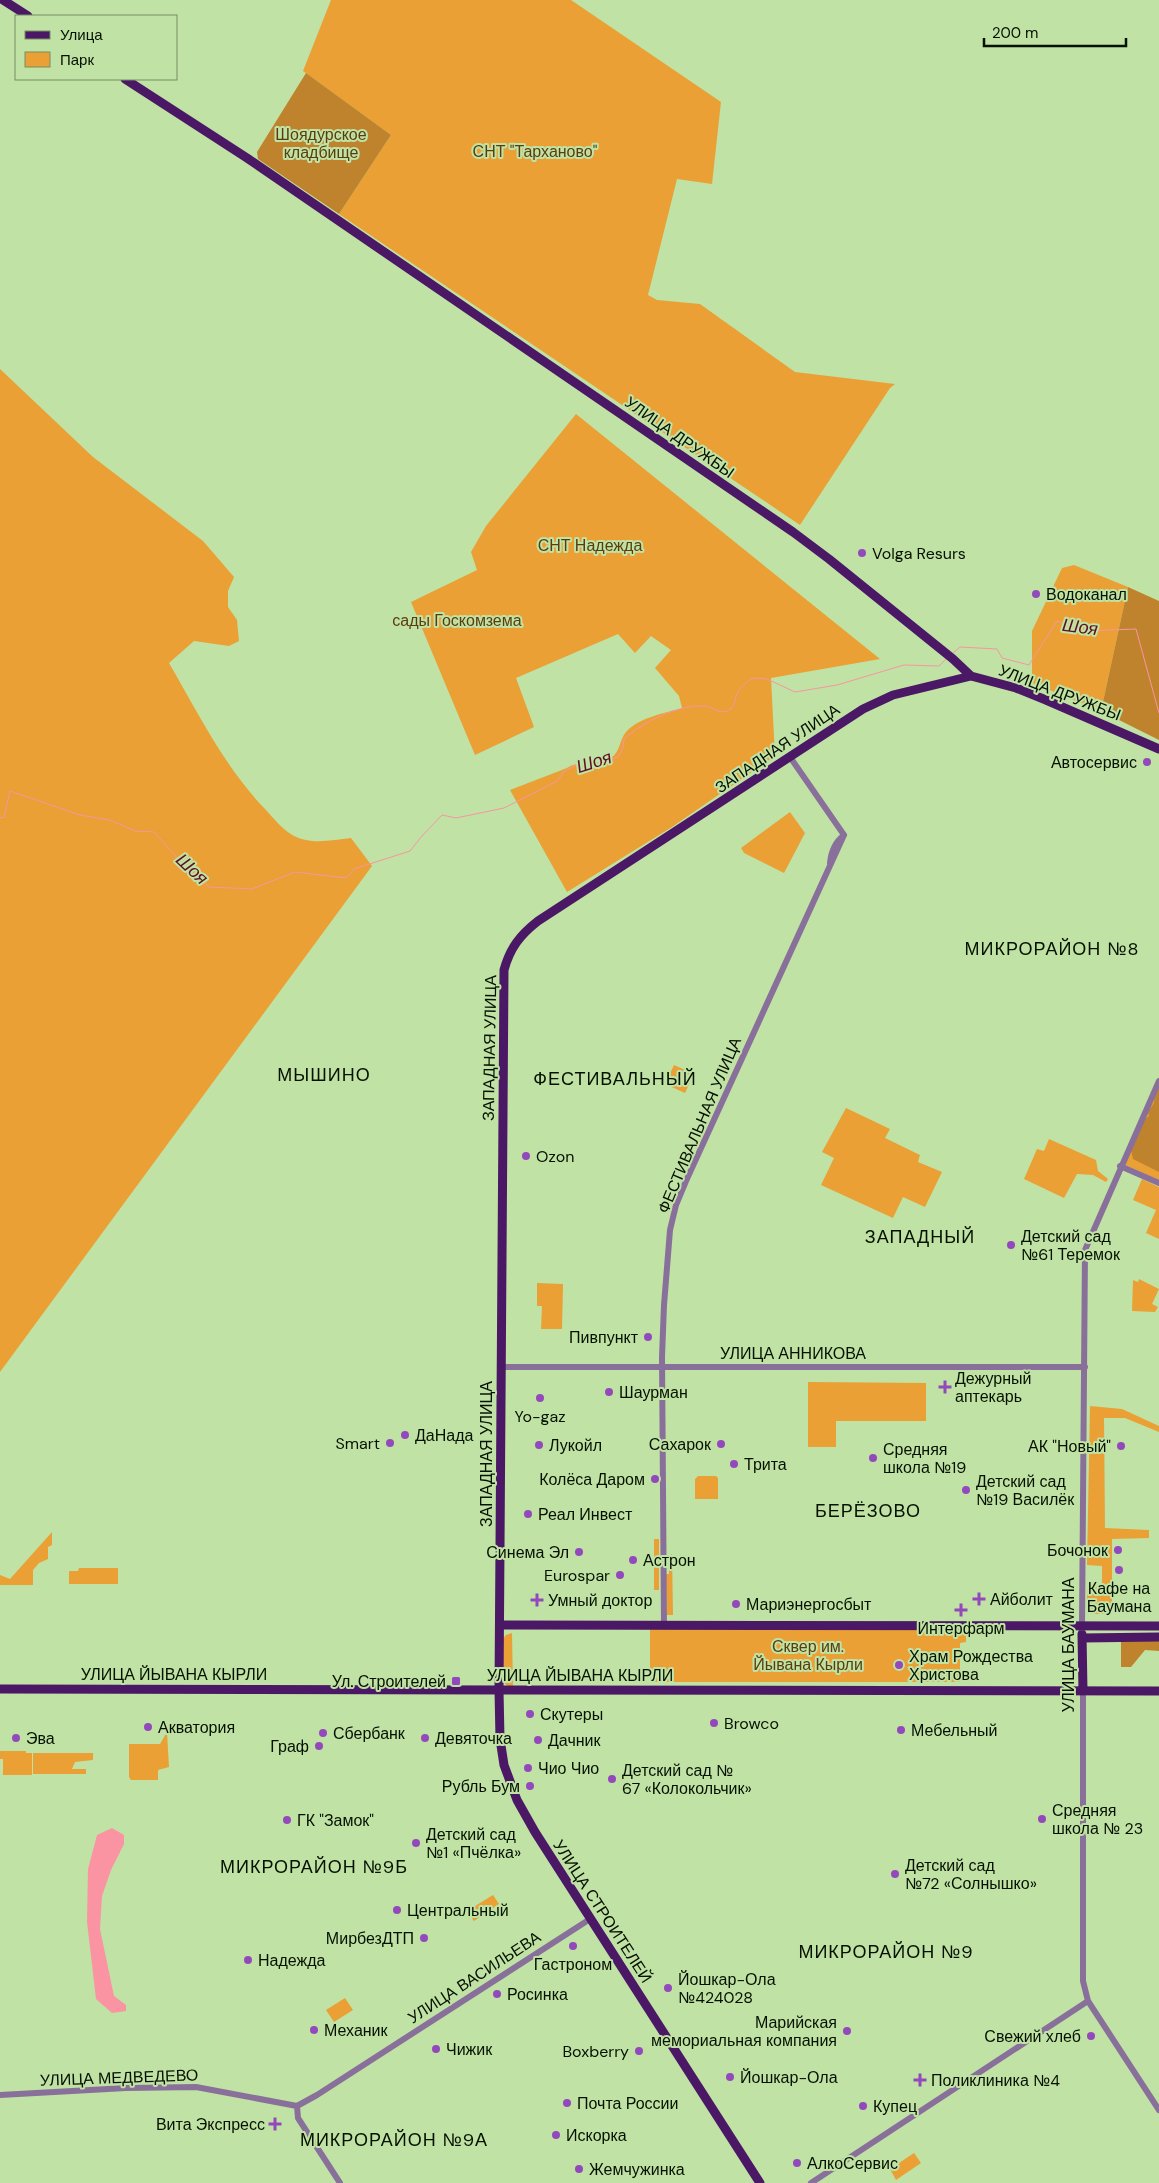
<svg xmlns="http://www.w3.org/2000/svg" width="1159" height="2183" font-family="'DM Sans',sans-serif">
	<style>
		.green { fill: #eaa034 }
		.forest { fill: #bf832d }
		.water { fill: #fa94a2 }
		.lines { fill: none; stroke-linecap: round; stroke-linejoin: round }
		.stream { stroke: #fa94a2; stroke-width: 1 }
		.minor { stroke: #89709a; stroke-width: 6 }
		.major { stroke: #4a1864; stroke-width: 9 }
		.poi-dot { fill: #9349bb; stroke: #c0e2a5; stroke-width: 2 }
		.labels { text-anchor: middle; stroke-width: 4; stroke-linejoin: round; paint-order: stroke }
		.park-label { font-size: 16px; fill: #5b3c0e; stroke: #c0e2a5 }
		.street-label { font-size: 16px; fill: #061100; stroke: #c0e2a5 }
		.poi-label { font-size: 16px; fill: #061100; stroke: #c0e2a5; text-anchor: start }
		.water-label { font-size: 18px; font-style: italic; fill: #5e1024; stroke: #c0e2a5 }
		.neighbourhood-label { font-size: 18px; letter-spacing: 1px; fill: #061100; stroke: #c0e2a5 }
	</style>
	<rect width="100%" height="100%" fill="#c0e2a5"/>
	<path class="green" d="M331 0H571L721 102 712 184 677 179 648 295 657 300 700 304 795 372 895 384 890 388 800 525 339 214 391 135 303 71Z
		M0 369 93 457 203 541 234 577 228 591V607L237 620 239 641 229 646 194 641 169 663C198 713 225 768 266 810 274 819 283 830 294 836 311 845 333 840 351 838L372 866 0 1372Z
		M576 414 880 659 771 678 775 756 672 827 567 892 510 790 567 768C580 759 598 767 611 758 621 751 619 740 626 732 638 718 665 713 682 708L679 696 655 668 671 650 651 636 635 653 618 634 516 678 534 727 475 755 411 602 477 570 471 552 486 526Z
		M1074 565 1128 587 1101 711 1032 683V631L1062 568Z
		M790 812 805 833 784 873 744 853 741 848Z
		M674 1065 694 1074 685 1093 665 1084Z
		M1159 1087V1180L1123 1164Z
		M846 1108 890 1129 885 1138 920 1155 918 1162 942 1172 925 1207 903 1197 893 1218 821 1185 834 1158 822 1152Z
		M1049 1139 1096 1160 1098 1171 1108 1179 1106 1182 1093 1175 1077 1174 1064 1198 1024 1179 1037 1149 1044 1151Z
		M1142 1179 1159 1187V1239L1146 1233 1156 1210 1133 1200Z
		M1139 1279 1159 1289 1152 1304 1158 1307 1155 1312 1132 1311 1133 1280 1138 1282Z
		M537 1283 563 1284 562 1329H541L542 1306H537Z
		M808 1382 926 1383V1421H836V1447H808Z
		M1090 1406 1122 1409 1159 1426V1432L1125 1418H1104L1105 1528 1149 1530V1538L1112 1539V1614H1087V1586H1102V1566L1087 1565Z
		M698 1476H716L718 1478V1499H695V1479Z
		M52 1532V1545L48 1547V1559L39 1563 33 1570V1585H0V1575L10 1579Z
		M654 1539H659V1590H654Z
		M672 1554 673 1615H667L666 1574H669V1556Z
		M79 1568H118V1584H69V1571H78Z
		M650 1629H966V1642L960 1643V1682H650Z
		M512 1633 513 1688 506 1685 503 1681V1639L506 1635Z
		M167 1732 169 1767 158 1770V1780H131L129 1777V1744H160Z
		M0 1751H26V1753H32V1775H3V1759H0Z
		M33 1753H93V1760L75 1762 72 1769H86V1774H33Z
		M493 1895 499 1904 474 1921 467 1911Z
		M345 1998 353 2010 334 2022 326 2010Z
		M914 2153 921 2163 896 2180 890 2169Z"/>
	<path class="forest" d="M306 73 391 135 339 214 258 159 257 152Z
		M1128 587 1159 601V740L1101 711Z
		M1159 1086V1172L1133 1159 1131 1150 1145 1119 1149 1116 1148 1112 1154 1103 1155 1088Z
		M1124 1640H1159V1651L1145 1650 1131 1667H1121V1642Z"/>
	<path class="water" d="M112 1828 124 1835V1844L111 1870 102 1896 100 1929 114 1996 126 2005V2011L112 2013 96 1999 87 1922 88 1869 97 1835Z"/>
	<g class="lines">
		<path class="stream" d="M953 653 960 647 997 649 1002 658 1029 665 1057 621 1084 631 1136 629 1159 713
			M0 818 4 817 10 791 80 815 110 820 135 831 154 832 179 860 209 887 252 889 295 872 346 878 354 869 410 851 422 836 442 815 456 818 504 808 557 781 565 771 576 765H591L618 757 623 748 624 739C643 722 679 704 705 706 713 707 719 714 727 711 736 708 734 699 738 692 741 686 747 682 752 678L767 679 795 692 837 685 904 665 939 666 946 659"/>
		<path class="minor" d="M790 757 844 835
			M830 863C831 852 835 842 844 835
			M1120 1166 1159 1183
			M501 1367H1085
			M664 1624 662 1357 664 1305 670 1230 676 1205 686 1181 844 835
			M1082 1626 1085 1250 1159 1081
			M1083 1691V1981L1088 2001 1159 2110
			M0 2095 126 2088 196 2087 297 2106
			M297 2106 317 2095 590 1919
			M297 2106 298 2118 340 2183
			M811 2183 1088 2001"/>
		<path class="major" d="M3 0 28 16
			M125 79 247 158 793 532 829 559 953 659 971 676 1016 688 1046 700 1159 749
			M500 1625 1159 1626
			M1082 1634 1083 1691
			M1082 1638 1159 1637
			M0 1689 1159 1691
			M760 2183 535 1832 517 1800 504 1765 500 1739 499 1690 504 970C510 948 520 935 538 921L863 709 893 695 971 676"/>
	</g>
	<g class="poi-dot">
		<circle cx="862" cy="553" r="5"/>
		<circle cx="1036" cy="594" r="5"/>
		<circle cx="1147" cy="762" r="5"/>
		<circle cx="526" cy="1156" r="5"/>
		<circle cx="1011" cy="1245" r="5"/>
		<circle cx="648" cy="1337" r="5"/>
		<path d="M942.5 1379.5h5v5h5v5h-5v5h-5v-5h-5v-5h5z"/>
		<circle cx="609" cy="1392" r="5"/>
		<circle cx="540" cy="1398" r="5"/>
		<circle cx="405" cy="1435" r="5"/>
		<circle cx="390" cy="1443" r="5"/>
		<circle cx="721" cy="1444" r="5"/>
		<circle cx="539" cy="1445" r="5"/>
		<circle cx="1121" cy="1446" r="5"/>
		<circle cx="873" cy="1458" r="5"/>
		<circle cx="734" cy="1464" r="5"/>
		<circle cx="655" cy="1479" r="5"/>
		<circle cx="966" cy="1490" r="5"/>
		<circle cx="528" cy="1514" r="5"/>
		<circle cx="1118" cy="1550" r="5"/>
		<circle cx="579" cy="1552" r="5"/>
		<circle cx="633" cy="1560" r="5"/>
		<circle cx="1119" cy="1570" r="5"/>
		<circle cx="620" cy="1575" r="5"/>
		<path d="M976.5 1591.5h5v5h5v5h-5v5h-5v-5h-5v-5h5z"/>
		<path d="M534.5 1592.5h5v5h5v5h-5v5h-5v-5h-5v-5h5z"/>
		<circle cx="736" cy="1604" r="5"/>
		<path d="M958.5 1602.5h5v5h5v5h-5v5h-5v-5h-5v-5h5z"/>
		<circle cx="899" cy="1665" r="5"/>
		<rect x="451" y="1676" width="10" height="10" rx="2.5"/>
		<circle cx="530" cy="1714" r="5"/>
		<circle cx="714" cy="1723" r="5"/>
		<circle cx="148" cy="1727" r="5"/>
		<circle cx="901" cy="1730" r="5"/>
		<circle cx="323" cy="1733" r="5"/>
		<circle cx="16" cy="1738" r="5"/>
		<circle cx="425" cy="1738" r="5"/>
		<circle cx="538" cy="1740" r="5"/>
		<circle cx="319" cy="1746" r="5"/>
		<circle cx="528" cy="1768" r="5"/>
		<circle cx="612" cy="1779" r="5"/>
		<circle cx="530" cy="1786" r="5"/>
		<circle cx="1042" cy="1819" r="5"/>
		<circle cx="287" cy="1820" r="5"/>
		<circle cx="416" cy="1843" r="5"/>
		<circle cx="895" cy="1874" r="5"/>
		<circle cx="397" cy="1910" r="5"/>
		<circle cx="424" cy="1938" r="5"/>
		<circle cx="573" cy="1946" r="5"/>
		<circle cx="248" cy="1960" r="5"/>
		<circle cx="668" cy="1988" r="5"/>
		<circle cx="497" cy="1994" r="5"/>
		<circle cx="314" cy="2030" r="5"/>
		<circle cx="847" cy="2031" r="5"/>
		<circle cx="1091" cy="2036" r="5"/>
		<circle cx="436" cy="2049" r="5"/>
		<circle cx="639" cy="2051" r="5"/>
		<circle cx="730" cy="2077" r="5"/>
		<path d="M917.5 2072.5h5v5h5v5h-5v5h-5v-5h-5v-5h5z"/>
		<circle cx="567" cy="2103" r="5"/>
		<circle cx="863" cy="2106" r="5"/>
		<path d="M272.5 2116.5h5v5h5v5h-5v5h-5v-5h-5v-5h5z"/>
		<circle cx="556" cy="2135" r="5"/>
		<circle cx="797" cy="2163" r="5"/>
		<circle cx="579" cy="2169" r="5"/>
	</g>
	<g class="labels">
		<g class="park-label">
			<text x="321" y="140">Шоядурское<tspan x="321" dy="18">кладбище</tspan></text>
			<text x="535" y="157">СНТ "Тарханово"</text>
			<text x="590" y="551">СНТ Надежда</text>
			<text x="457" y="626">сады Госкомзема</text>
			<text x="808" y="1652">Сквер им.<tspan x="808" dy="18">Йывана Кырли</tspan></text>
		</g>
		<g class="street-label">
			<text transform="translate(680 437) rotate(35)" y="6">УЛИЦА ДРУЖБЫ</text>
			<text transform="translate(1060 692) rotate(21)" y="6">УЛИЦА ДРУЖБЫ</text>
			<text transform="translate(777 748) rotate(-34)" y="6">ЗАПАДНАЯ УЛИЦА</text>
			<text transform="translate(489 1048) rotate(-89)" y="6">ЗАПАДНАЯ УЛИЦА</text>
			<text transform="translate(699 1125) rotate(-67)" y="6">ФЕСТИВАЛЬНАЯ УЛИЦА</text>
			<text x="793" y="1359">УЛИЦА АННИКОВА</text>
			<text transform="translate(486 1454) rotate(-90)" y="6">ЗАПАДНАЯ УЛИЦА</text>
			<text transform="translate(1068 1645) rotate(-90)" y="6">УЛИЦА БАУМАНА</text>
			<text x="174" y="1680">УЛИЦА ЙЫВАНА КЫРЛИ</text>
			<text x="580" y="1681">УЛИЦА ЙЫВАНА КЫРЛИ</text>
			<text transform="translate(603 1911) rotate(57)" y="6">УЛИЦА СТРОИТЕЛЕЙ</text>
			<text transform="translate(474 1977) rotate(-33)" y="6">УЛИЦА ВАСИЛЬЕВА</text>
			<text transform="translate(119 2077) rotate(-2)" y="6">УЛИЦА МЕДВЕДЕВО</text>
		</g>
		<g class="poi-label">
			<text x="872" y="559">Volga Resurs</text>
			<text x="1046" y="600">Водоканал</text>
			<text x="1137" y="768" text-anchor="end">Автосервис</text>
			<text x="536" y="1162">Ozon</text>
			<text x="1021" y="1242">Детский сад<tspan x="1021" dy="18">№61 Теремок</tspan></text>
			<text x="638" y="1343" text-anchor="end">Пивпункт</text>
			<text x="955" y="1384">Дежурный<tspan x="955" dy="18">аптекарь</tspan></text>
			<text x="619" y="1398">Шаурман</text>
			<text x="540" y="1422" text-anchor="middle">Yo-gaz</text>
			<text x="415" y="1441">ДаНада</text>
			<text x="380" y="1449" text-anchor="end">Smart</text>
			<text x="711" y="1450" text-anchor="end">Сахарок</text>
			<text x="549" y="1451">Лукойл</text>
			<text x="1111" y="1452" text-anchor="end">АК "Новый"</text>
			<text x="883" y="1455">Средняя<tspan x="883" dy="18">школа №19</tspan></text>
			<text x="744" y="1470">Трита</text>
			<text x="645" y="1485" text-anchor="end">Колёса Даром</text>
			<text x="976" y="1487">Детский сад<tspan x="976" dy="18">№19 Василёк</tspan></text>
			<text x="538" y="1520">Реал Инвест</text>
			<text x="1108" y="1556" text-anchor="end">Бочонок</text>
			<text x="569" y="1558" text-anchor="end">Синема Эл</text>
			<text x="643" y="1566">Астрон</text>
			<text x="610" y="1581" text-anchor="end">Eurospar</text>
			<text x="1119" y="1594" text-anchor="middle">Кафе на<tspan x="1119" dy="18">Баумана</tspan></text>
			<text x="990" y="1605">Айболит</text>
			<text x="548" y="1606">Умный доктор</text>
			<text x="746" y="1610">Мариэнергосбыт</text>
			<text x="961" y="1634" text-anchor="middle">Интерфарм</text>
			<text x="909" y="1662">Храм Рождества<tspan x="909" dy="18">Христова</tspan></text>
			<text x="446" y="1687" text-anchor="end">Ул. Строителей</text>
			<text x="540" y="1720">Скутеры</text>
			<text x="724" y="1729">Browco</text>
			<text x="158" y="1733">Акватория</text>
			<text x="911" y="1736">Мебельный</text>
			<text x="333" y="1739">Сбербанк</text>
			<text x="26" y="1744">Эва</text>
			<text x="435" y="1744">Девяточка</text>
			<text x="548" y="1746">Дачник</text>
			<text x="309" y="1752" text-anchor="end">Граф</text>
			<text x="538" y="1774">Чио Чио</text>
			<text x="622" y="1776">Детский сад №<tspan x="622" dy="18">67 «Колокольчик»</tspan></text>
			<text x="520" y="1792" text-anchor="end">Рубль Бум</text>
			<text x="1052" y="1816">Средняя<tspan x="1052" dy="18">школа № 23</tspan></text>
			<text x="297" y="1826">ГК "Замок"</text>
			<text x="426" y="1840">Детский сад<tspan x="426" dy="18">№1 «Пчёлка»</tspan></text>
			<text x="905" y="1871">Детский сад<tspan x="905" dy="18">№72 «Солнышко»</tspan></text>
			<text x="407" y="1916">Центральный</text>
			<text x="414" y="1944" text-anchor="end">МирбезДТП</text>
			<text x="258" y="1966">Надежда</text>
			<text x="573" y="1970" text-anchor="middle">Гастроном</text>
			<text x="678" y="1985">Йошкар-Ола<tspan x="678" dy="18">№424028</tspan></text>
			<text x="507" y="2000">Росинка</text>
			<text x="837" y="2028" text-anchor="end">Марийская<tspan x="837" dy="18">мемориальная компания</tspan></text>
			<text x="324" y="2036">Механик</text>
			<text x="1081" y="2042" text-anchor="end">Свежий хлеб</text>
			<text x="446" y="2055">Чижик</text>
			<text x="629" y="2057" text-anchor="end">Boxberry</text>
			<text x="740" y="2083">Йошкар-Ола</text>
			<text x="931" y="2086">Поликлиника №4</text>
			<text x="577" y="2109">Почта России</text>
			<text x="873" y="2112">Купец</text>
			<text x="265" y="2130" text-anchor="end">Вита Экспресс</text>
			<text x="566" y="2141">Искорка</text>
			<text x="807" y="2169">АлкоСервис</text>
			<text x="589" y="2175">Жемчужинка</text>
		</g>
		<g class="water-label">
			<text transform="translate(1080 627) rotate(7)" y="6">Шоя</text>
			<text transform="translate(594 762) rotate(-18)" y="6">Шоя</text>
			<text transform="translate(192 869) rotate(43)" y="6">Шоя</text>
		</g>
		<g class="neighbourhood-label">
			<text x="1052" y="955">МИКРОРАЙОН №8</text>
			<text x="324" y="1081">МЫШИНО</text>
			<text x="615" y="1085">ФЕСТИВАЛЬНЫЙ</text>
			<text x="920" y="1243">ЗАПАДНЫЙ</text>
			<text x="868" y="1517">БЕРЁЗОВО</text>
			<text x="314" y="1873">МИКРОРАЙОН №9Б</text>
			<text x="886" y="1958">МИКРОРАЙОН №9</text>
			<text x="394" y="2146">МИКРОРАЙОН №9А</text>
		</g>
	</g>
	<rect x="15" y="15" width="162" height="65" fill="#c0e2a5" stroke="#768e63"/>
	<rect x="25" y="31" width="25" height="8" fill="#4a1864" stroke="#768e63"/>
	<text x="60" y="40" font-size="15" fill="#061100">Улица</text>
	<rect x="25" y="52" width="25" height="15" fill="#eaa034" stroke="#768e63"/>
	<text x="60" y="65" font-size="15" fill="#061100">Парк</text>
	<path d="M984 38v8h142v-8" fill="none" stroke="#061100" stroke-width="2.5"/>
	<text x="992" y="38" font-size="15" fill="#061100" stroke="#c0e2a5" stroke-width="4" paint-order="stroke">200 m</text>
</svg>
